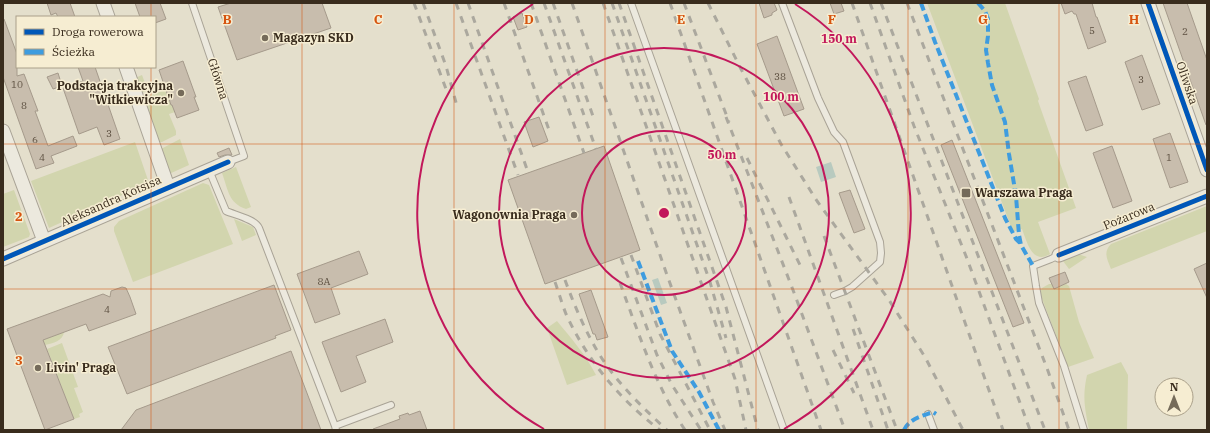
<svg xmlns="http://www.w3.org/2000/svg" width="1210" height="433" font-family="'IBM Plex Serif',serif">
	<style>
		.green { fill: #d2d5ae }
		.water { fill: #b8cabf }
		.building { fill: #c8bdad; stroke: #a59a8b }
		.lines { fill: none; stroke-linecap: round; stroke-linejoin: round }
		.service-casing { stroke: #a9a396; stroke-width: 8 }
		.minor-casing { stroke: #a9a396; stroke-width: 15 }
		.service { stroke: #ece9de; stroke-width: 6 }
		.minor { stroke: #ece9de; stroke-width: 13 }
		.rail { stroke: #aba89e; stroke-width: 3; stroke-dasharray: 7 7; stroke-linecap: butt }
		.quiet { stroke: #3e9cdf; stroke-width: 4; stroke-dasharray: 8 4; stroke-linecap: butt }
		.cycleway-casing { stroke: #f6edd2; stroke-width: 8 }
		.cycleway { stroke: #0057b8; stroke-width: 5 }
		.grid { fill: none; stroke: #d6540e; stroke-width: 1; stroke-opacity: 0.55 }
		.ring { fill: none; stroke: #c2185b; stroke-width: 2 }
		.poi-dot { fill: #756b5a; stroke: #f6edd2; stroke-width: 1.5 }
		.labels { text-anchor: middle; stroke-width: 3; stroke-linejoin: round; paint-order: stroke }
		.number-label { font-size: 10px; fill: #5d5041 }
		.poi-label { font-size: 12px; font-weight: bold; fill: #392c1d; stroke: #f6edd2; text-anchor: start }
		.street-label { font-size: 12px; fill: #392c1d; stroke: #f6edd2 }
		.grid-label { font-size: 13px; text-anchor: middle; font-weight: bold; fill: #d6540e; stroke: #f6edd2; stroke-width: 3; stroke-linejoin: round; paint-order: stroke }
		.centre { fill: #c2185b; stroke: #f6edd2; stroke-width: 2 }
		.ring-label { font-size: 12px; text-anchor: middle; font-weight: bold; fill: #c2185b; stroke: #f6edd2; stroke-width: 3; stroke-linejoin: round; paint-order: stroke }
	</style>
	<rect width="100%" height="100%" fill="#e4dfcc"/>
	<path class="green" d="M927 3H1005L1039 99 1038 101 1076 208 1038 222 1050 254C1032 265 1027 242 1022 229L1013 232Z
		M142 75 148 91 141 93 135 78Z
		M165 90 171 105H172L175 112 169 114 176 131V135L162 142H158L143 98Z
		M180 139 189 165 169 174 161 149Z
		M135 142 149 183 49 228 31 181Z
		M236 167 251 207 246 209C228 203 228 189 222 173Z
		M203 183 209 185 233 244 133 282 114 231V227L119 221Z
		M14 190 30 234 29 237 3 247V194Z
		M1207 206V231L1111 269C1107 259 1103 252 1111 244Z
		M234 219 253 227 256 235 242 241Z
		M1078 254 1087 257 1069 269 1063 261Z
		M1049 284H1052L1054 288 1066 284 1069 286 1079 322 1094 358 1068 367 1041 296 1040 291 1042 288Z
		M557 321C571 338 586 355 596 375L567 385 547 328Z
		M64 332C63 341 53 343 45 345L43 340Z
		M62 343 78 387 74 388 83 412 79 414 80 417 74 419 47 349Z
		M1121 362 1128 375 1127 430H1089C1085 408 1082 398 1087 375Z"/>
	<path class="water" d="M831 162 836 177 821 182 816 167Z
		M658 278 667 303 661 305 652 280Z"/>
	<path class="building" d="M47 3H70L75 17H58L56 13 51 15Z
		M135 3H160L166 19 155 23V17H140Z
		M231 3H322L331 28 237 60 218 7Z
		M759 3H774L777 10 772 13V15L764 18Z
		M830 3H841L844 11 834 14Z
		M1061 3H1092L1096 17H1097L1106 42 1088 49 1076 14H1074L1072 11 1065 14Z
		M1163 3H1187L1207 60V125H1206Z
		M522 13 527 27 518 30 513 17Z
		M3 19H4L17 54V76L24 74 38 111H35L48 146 73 136 77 146 51 156 54 163 36 169 3 77Z
		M777 36 804 109 784 116 757 44Z
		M1142 55 1160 104 1142 110 1125 62Z
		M183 61 196 97H194L199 110 177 118 172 105H171L159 70Z
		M78 67H95L120 139 104 145 97 127 79 134 63 88 83 81Z
		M58 73 62 86 53 89 47 77Z
		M1086 76 1103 125 1086 131 1068 82Z
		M539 117 548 141 533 147 524 122Z
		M1170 133 1188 182 1170 188 1153 139Z
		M952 140 1024 323 1013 327 941 145Z
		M604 146 640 250 545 284 508 180Z
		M1112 146 1132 201 1113 208 1093 153Z
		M229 148 232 155H225L219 157 217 153Z
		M850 190 865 229 854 233 839 193Z
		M359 251 368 274 331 288 340 314 315 323 297 274Z
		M1207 263V298L1194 269Z
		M1065 272 1069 282 1054 289 1049 278Z
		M274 285 291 330 275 336 276 338 127 394 108 347Z
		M122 287 126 288 130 297 136 314 89 331 86 324 43 340 74 419 45 430 7 329 103 294 110 297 111 291Z
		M591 290 608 337 597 340 595 334H593L579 294Z
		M385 319 393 342 356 356 366 382 341 392 322 342Z
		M291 351 321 430H121L136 410Z
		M420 411 427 430H373V429L400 419 399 416 408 413 409 415Z"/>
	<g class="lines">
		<g class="service-casing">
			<path id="service" d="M192 3 244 156 228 162
				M631 3 784 430
				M782 3 818 98 834 132 843 142 880 242 881 253 880 262 852 287 845 291 834 295
				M209 170 226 211C235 215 255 219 259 228L335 426
				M1059 255 1051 259 1033 266 1036 286 1039 303 1064 366 1084 430
				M928 414 934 430
				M336 430 335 426 391 405"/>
		</g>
		<g class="minor-casing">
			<path id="minor" d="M103 3 108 17
				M1148 3 1207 170
				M126 67 168 187
				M3 131 44 241
				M1059 255 1207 196
				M3 259 228 162"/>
		</g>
		<use href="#service" class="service"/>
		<use href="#minor" class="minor"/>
		<path class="rail" d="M414 3 446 89
			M423 3 446 66 457 106
			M456 3 518 175
			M468 3 528 172
			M504 3 549 130
			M531 3 584 153
			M544 3 596 149
			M553 3 594 119
			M572 3 667 275 713 402 725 430
			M603 3 723 345 735 379 746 430
			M612 3 710 282 726 338
			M619 3 726 307 758 430
			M670 3 821 430
			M684 3 729 122
			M708 3 741 69 781 144 817 201 889 300 925 357 963 430
			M852 3 1003 430
			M870 3 914 126 966 256 1030 430
			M881 3 1045 430
			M907 3 1048 371 1069 430
			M726 117 793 290 845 430
			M747 158 802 269
			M789 197 873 430
			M824 236 897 430
			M631 255 660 334 710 430
			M621 258 657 355 672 385 701 430
			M565 280C575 307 586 333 601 357 619 385 643 408 667 430
			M555 282C559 293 562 304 566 314 587 360 620 400 660 430
			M620 283C639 334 655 385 685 430
			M853 329 888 430
			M833 350 854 393"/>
		<path class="quiet" d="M921 3 935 42 1005 218 1016 239 1020 243
			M978 3 985 11 988 19V36L986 50 988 63 992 85 1005 122 1009 154 1016 196 1019 235 1021 245 1033 266
			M638 261 672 351 699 392 719 430
			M904 430C909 419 922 416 933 412L936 414"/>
		<g class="cycleway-casing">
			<path id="cycleway" d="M1148 3 1207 170
				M1059 255 1207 196
				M3 259 228 162"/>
		</g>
		<use href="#cycleway" class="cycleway"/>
	</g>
	<path class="grid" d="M151 3V17M302 3V430M454 3V430M605 3V430M756 3V430M908 3V430M1059 3V430M151 67V430M3 144H1207M3 289H1207"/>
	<g class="ring">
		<circle cx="664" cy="213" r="82"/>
		<circle cx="664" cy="213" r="165"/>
		<path d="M544 429A247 247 0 0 1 533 4M795 4A247 247 0 0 1 784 429"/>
	</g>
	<g class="poi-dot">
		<circle cx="265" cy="38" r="4"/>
		<circle cx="181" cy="93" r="4"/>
		<rect x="961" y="188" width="10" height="10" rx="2"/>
		<circle cx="574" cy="215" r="4"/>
		<circle cx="38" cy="368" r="4"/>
	</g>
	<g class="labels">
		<g class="number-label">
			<text x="1092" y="34">5</text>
			<text x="1185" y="35">2</text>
			<text x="780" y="80">38</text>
			<text x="1141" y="83">3</text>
			<text x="17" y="88">10</text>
			<text x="24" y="109">8</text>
			<text x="109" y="137">3</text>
			<text x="35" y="143">6</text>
			<text x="42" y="161">4</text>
			<text x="1169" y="161">1</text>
			<text x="324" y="285">8A</text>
			<text x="107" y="313">4</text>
		</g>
		<g class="poi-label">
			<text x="273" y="42">Magazyn SKD</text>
			<text x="173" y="90" text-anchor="end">Podstacja trakcyjna<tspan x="173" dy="14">"Witkiewicza"</tspan></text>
			<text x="975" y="197">Warszawa Praga</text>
			<text x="566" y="219" text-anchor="end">Wagonownia Praga</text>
			<text x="46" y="372">Livin' Praga</text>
		</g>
		<g class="street-label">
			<text transform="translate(218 79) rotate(72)" y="4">Główna</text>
			<text transform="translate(1187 83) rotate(71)" y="4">Oliwska</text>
			<text transform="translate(111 201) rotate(-24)" y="4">Aleksandra Kotsisa</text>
			<text transform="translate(1129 216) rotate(-22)" y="4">Pożarowa</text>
		</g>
	</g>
	<g class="grid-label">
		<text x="227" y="24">B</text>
		<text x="378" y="24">C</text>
		<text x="529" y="24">D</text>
		<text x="681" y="24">E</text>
		<text x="832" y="24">F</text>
		<text x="983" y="24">G</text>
		<text x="1134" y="24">H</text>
		<text x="19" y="221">2</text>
		<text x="19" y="365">3</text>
	</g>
	<circle cx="664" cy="213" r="6" class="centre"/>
	<g class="ring-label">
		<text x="839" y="43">150 m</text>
		<text x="781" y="101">100 m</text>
		<text x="722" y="159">50 m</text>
	</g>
	<rect width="1210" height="433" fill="none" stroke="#392c1d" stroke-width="8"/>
	<rect x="16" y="16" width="140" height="52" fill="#f6edd2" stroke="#aaa08a"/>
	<rect x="24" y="29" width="20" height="6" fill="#0057b8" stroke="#aaa08a"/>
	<text x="52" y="36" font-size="12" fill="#392c1d">Droga rowerowa</text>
	<rect x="24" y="49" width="20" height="6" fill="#3e9cdf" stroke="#aaa08a"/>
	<text x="52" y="56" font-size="12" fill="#392c1d">Ścieżka</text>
	<g transform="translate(1174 397)"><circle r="19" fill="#f6edd2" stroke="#aaa08a"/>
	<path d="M0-3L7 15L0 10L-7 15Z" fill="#756b5a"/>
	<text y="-6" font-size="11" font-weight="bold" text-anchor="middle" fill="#392c1d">N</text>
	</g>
</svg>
